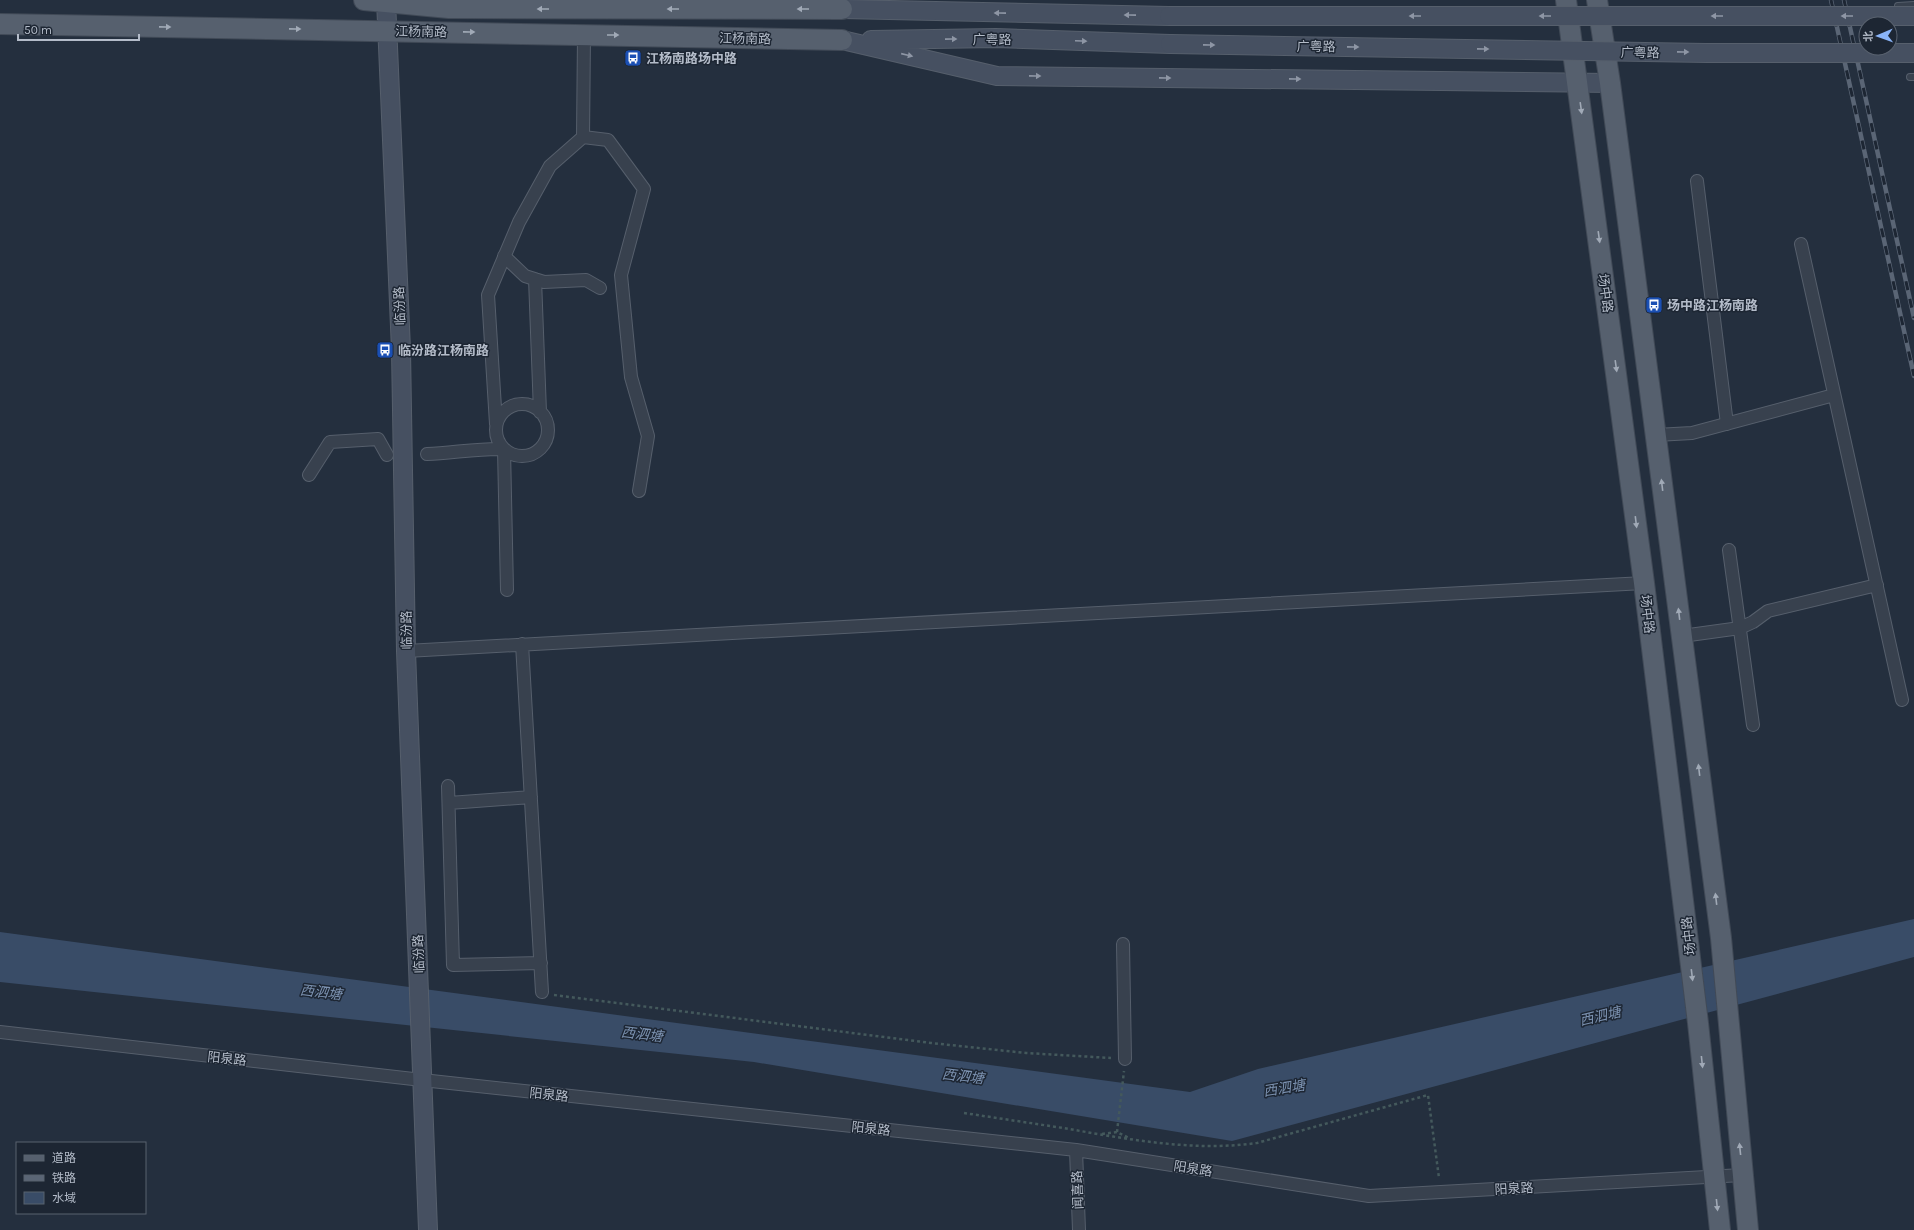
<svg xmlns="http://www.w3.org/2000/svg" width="1914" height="1230" font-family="Karla,'Noto Sans SC',sans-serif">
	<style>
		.water { fill: #394c67 }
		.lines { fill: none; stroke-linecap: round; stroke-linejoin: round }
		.lane-casing { stroke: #565f6c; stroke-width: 8 }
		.street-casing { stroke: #565f6c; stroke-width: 14 }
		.secondary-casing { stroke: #565f6c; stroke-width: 20 }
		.primary-casing { stroke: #414a57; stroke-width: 22 }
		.path { stroke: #44595c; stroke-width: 2.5; stroke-dasharray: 3 3; stroke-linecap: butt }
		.lane { stroke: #38414e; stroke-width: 6 }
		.street { stroke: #38414e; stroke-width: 12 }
		.secondary { stroke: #465061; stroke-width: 18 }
		.primary { stroke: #56606e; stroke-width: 20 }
		.rail-casing { stroke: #5a6575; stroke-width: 4.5 }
		.rail { stroke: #1d2633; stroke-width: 3; stroke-dasharray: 9; stroke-linecap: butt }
		.secondary-bridge-casing { stroke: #565f6c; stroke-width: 20; stroke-linecap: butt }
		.secondary-bridge { stroke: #465061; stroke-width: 18 }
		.oneway { fill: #a1aab7 }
		.oneway2 { fill: #8e96a5 }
		.labels { text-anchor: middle; stroke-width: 3; stroke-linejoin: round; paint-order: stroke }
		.street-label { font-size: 13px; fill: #b4bcc9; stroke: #1d2633 }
		.poi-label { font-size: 13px; font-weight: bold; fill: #b4bcc9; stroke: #1d2633; text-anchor: start }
		.water-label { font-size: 14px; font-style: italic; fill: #7c92b1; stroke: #1d2633 }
	</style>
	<rect width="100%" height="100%" fill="#242f3e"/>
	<path class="water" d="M1914 919V957L1232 1141 754 1062 0 982V932L1190 1092 1258 1069Z"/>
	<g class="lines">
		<g class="lane-casing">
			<path id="lane" d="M1898 6 1914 5
				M1910 77H1914"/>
		</g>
		<g class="street-casing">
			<path id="street" d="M583 137 584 35
				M1697 181 1727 424
				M1801 244 1902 700
				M504 256 525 276 544 282 586 280 600 288
				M535 279 540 412
				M496 430a26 26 0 1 1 52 0a26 26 0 1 1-52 0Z
				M496 424 488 295 519 222 550 166 583 137 608 140 644 189 621 275 631 377 648 436 639 491
				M1656 435 1692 433 1834 395
				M427 454C453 453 479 448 504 449L507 590
				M309 475 330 442 378 439 387 455
				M1729 550 1753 725
				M1682 636 1740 628 1753 622 1768 611 1877 585
				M522 644 542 992
				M406 651 1644 583
				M448 786 453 965 541 963
				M449 803 531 797
				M1123 944 1125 1059
				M0 1032 422 1080 1076 1150 1369 1196 1742 1175
				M1076 1150 1079 1230"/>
		</g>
		<g class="secondary-casing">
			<path id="secondary" d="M386 0 401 350 406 651 428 1230
				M842 9 1169 16
				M842 40 997 76 1610 83
				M871 40 996 38 1170 44"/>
		</g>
		<g class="primary-casing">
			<path id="primary" d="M364 0 449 8 842 9
				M1566 0 1644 583 1698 1023 1720 1230
				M1597 0 1610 83 1721 938 1748 1230
				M0 24 842 40"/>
		</g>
		<path class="path" d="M554 995 931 1043 1026 1053 1111 1058
			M964 1113C997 1118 1030 1123 1063 1128 1127 1139 1193 1152 1257 1143L1428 1095 1439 1178
			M1117 1132 1124 1071
			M1102 1134 1117 1132 1129 1138"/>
		<use href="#lane" class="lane"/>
		<use href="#street" class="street"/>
		<use href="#secondary" class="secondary"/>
		<use href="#primary" class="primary"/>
		<g class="rail-casing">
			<path id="rail" d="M1831 0 1914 376
				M1844 0 1914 318"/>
		</g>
		<use href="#rail" class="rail"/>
		<g class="secondary-bridge-casing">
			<path id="secondary-bridge" d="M1169 16H1914
				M1170 44 1706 53H1914"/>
		</g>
		<use href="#secondary-bridge" class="secondary-bridge"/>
	</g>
	<defs><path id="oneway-solid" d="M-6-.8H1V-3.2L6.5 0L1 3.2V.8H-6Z"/></defs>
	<g class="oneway">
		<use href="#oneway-solid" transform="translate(543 9) rotate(-180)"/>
		<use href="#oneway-solid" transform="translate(673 9) rotate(-180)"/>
		<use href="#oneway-solid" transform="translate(803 9) rotate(-180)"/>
		<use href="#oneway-solid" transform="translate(165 27) rotate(1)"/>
		<use href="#oneway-solid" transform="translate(295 29) rotate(1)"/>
		<use href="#oneway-solid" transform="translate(469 32) rotate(1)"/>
		<use href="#oneway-solid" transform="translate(613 35)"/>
		<use href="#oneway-solid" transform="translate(1581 108) rotate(82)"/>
		<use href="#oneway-solid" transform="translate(1599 237) rotate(82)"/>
		<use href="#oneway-solid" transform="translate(1616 366) rotate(82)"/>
		<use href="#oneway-solid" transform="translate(1662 485) rotate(-97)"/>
		<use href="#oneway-solid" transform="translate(1636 522) rotate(83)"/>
		<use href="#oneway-solid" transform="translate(1679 614) rotate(-97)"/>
		<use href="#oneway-solid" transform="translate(1699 770) rotate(-97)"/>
		<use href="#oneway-solid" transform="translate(1716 899) rotate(-97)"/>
		<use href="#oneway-solid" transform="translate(1692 975) rotate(83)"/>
		<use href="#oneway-solid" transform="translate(1702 1062) rotate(84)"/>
		<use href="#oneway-solid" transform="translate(1740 1149) rotate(-96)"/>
		<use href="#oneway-solid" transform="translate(1717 1205) rotate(84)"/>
	</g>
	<g class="oneway2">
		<use href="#oneway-solid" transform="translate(1000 13) rotate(-179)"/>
		<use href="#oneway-solid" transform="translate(1130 15) rotate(-179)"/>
		<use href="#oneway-solid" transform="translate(1415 16) rotate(-180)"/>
		<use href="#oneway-solid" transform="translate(1545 16) rotate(-180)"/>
		<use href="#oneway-solid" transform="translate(1717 16) rotate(-180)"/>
		<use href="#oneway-solid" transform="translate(1847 16) rotate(-180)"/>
		<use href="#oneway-solid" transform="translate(951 39) rotate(-1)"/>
		<use href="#oneway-solid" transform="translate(1081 41) rotate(2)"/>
		<use href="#oneway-solid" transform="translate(1209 45) rotate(1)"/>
		<use href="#oneway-solid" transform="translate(1353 47) rotate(1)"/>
		<use href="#oneway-solid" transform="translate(1483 49) rotate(1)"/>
		<use href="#oneway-solid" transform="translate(1683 52) rotate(1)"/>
		<use href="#oneway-solid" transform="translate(907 55) rotate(13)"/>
		<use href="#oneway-solid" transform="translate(1035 76) rotate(1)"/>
		<use href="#oneway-solid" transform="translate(1165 78) rotate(1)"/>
		<use href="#oneway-solid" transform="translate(1295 79) rotate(1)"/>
	</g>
	<defs>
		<g id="bus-square" transform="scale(0.9)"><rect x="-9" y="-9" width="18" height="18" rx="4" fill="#1a4fb4" stroke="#1d2633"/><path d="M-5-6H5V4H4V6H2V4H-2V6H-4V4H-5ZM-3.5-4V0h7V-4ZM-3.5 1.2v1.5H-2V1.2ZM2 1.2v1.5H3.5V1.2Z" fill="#fff"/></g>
	</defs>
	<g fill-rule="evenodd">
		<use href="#bus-square" x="633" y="58"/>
		<use href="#bus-square" x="1654" y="305"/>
		<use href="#bus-square" x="385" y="350"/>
	</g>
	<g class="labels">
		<g class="street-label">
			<text transform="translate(421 31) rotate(1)" y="5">江杨南路</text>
			<text transform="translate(745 38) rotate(1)" y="5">江杨南路</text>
			<text x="992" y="44">广粤路</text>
			<text transform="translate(1316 46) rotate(1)" y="5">广粤路</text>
			<text transform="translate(1640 52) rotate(1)" y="5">广粤路</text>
			<text transform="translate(1606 293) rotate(82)" y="5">场中路</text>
			<text transform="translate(399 306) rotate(-92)" y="5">临汾路</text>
			<text transform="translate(1648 614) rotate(83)" y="5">场中路</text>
			<text transform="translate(406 630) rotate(-91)" y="5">临汾路</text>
			<text transform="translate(1688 936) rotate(-97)" y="5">场中路</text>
			<text transform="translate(418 954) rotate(-92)" y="5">临汾路</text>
			<text transform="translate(227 1058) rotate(6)" y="5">阳泉路</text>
			<text transform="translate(549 1094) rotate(6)" y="5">阳泉路</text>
			<text transform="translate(871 1128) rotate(6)" y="5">阳泉路</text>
			<text transform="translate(1193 1168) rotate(9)" y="5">阳泉路</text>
			<text transform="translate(1514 1188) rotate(-3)" y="5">阳泉路</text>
			<text transform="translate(1077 1190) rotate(-92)" y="5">闻喜路</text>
		</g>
		<g class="poi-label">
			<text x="646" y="63">江杨南路场中路</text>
			<text x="1667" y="310">场中路江杨南路</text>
			<text x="398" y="355">临汾路江杨南路</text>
		</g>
		<g class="water-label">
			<text transform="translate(321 992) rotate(7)" y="5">西泗塘</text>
			<text transform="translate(1600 1016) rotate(-13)" y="5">西泗塘</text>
			<text transform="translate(642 1034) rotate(7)" y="5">西泗塘</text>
			<text transform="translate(963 1076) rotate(7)" y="5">西泗塘</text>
			<text transform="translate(1284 1088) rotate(-9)" y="5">西泗塘</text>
		</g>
	</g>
	<rect x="16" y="1142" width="130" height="72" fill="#1d2633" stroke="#59626f"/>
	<rect x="24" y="1155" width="20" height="6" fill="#56606e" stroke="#59626f"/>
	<text x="52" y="1162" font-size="12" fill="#b4bcc9">道路</text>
	<rect x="24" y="1175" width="20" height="6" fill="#5a6575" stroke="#59626f"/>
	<text x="52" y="1182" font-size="12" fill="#b4bcc9">铁路</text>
	<rect x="24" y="1192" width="20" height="12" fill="#394c67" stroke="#59626f"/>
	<text x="52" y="1202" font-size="12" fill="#b4bcc9">水域</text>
	<g transform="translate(1878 36) rotate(268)"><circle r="19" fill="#1d2633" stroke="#59626f"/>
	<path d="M0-3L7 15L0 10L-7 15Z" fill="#8ab4f8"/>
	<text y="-6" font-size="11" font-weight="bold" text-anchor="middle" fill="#b4bcc9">北</text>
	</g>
	<path d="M18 34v6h121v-6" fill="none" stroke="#b4bcc9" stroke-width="2"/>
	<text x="24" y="34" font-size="12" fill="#b4bcc9" stroke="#1d2633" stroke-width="3" paint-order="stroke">50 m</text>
</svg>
